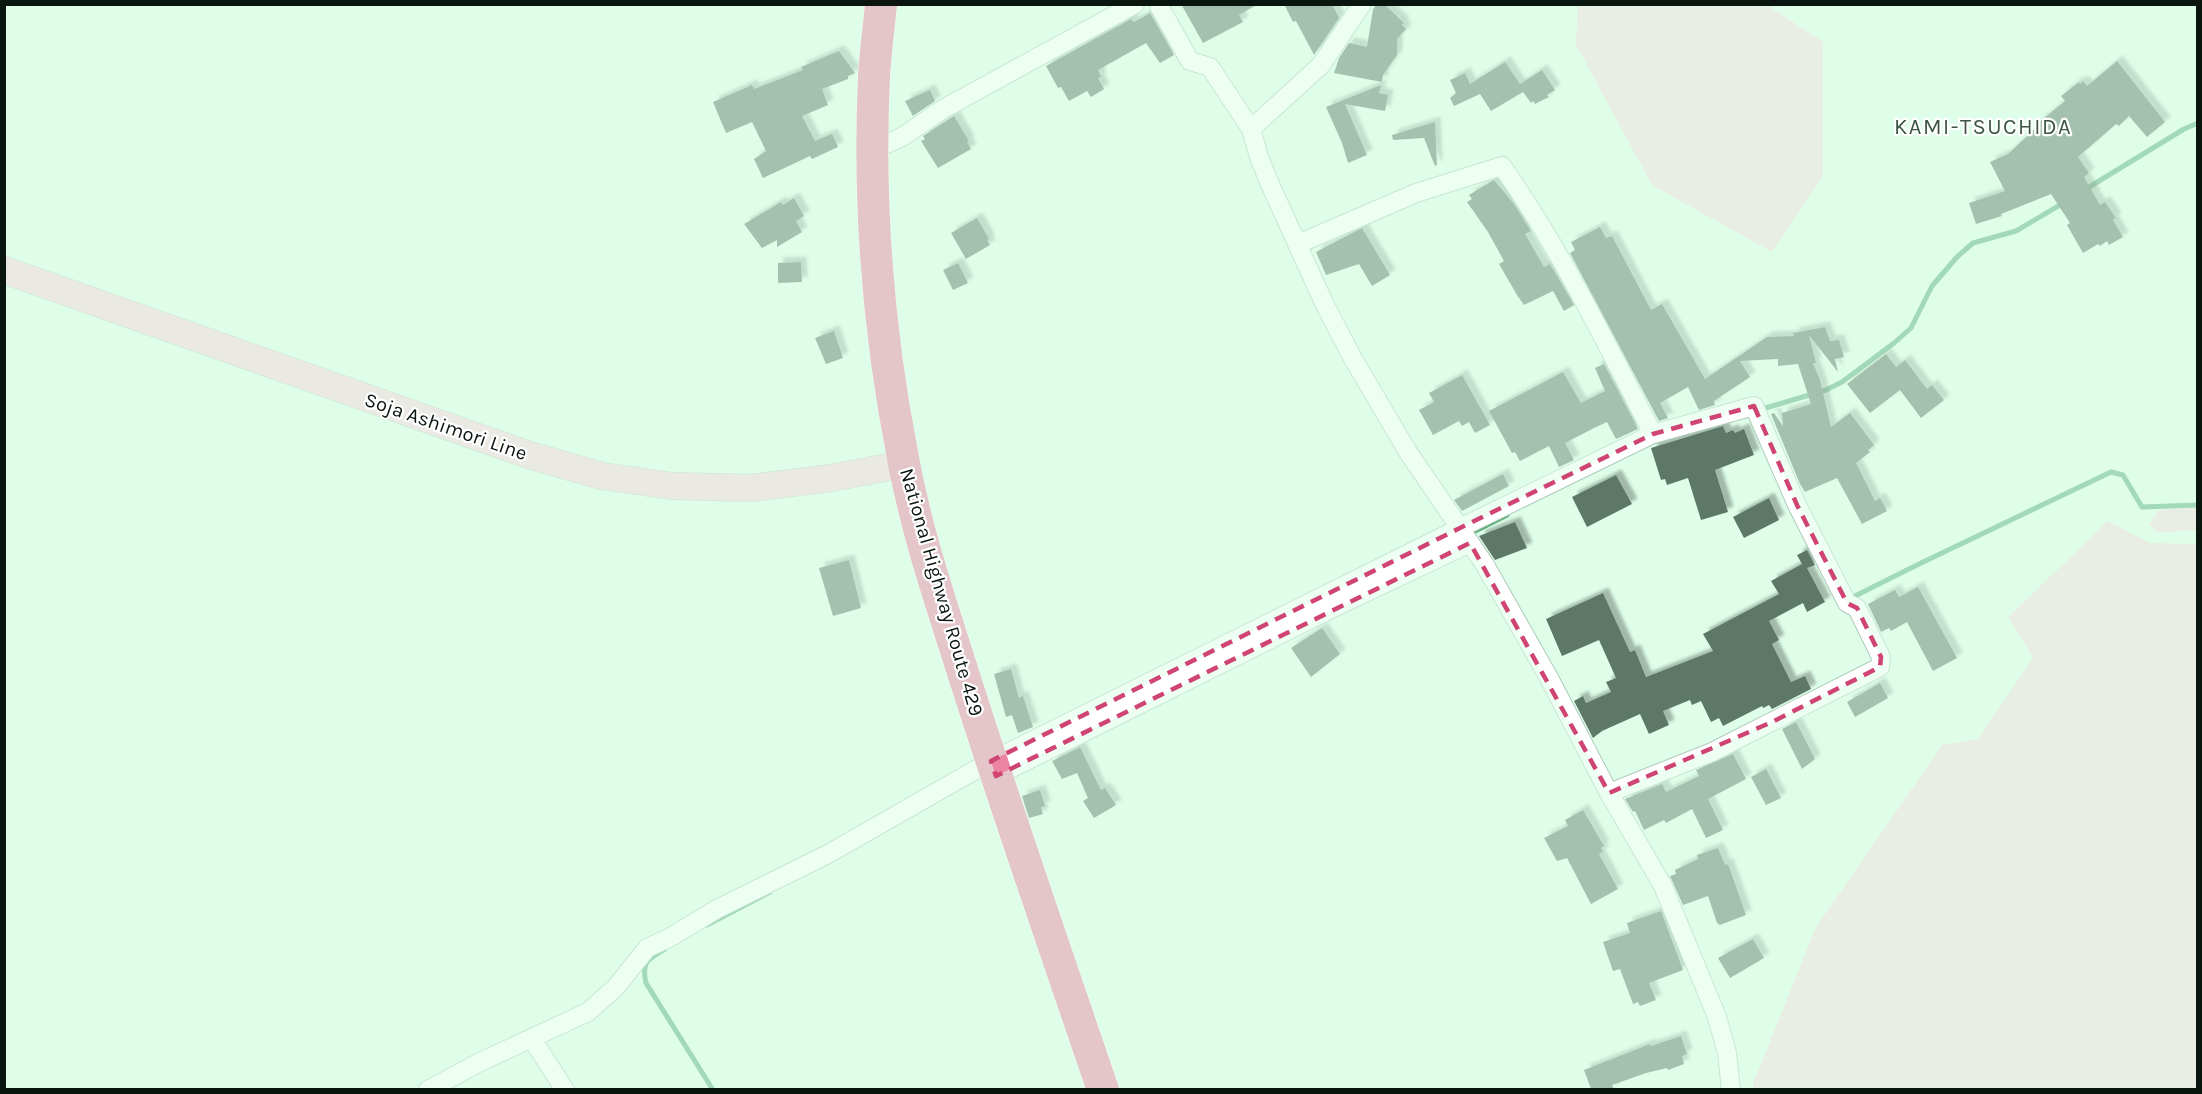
<svg xmlns="http://www.w3.org/2000/svg" width="2202" height="1094" font-family="Karla,sans-serif">
	<style>
		.green { fill: #f6dbe1 }
		.lines { fill: none; stroke-linecap: round; stroke-linejoin: round }
		.stream { stroke: #5aad7e; stroke-width: 5 }
		.building { fill: #5d7867; filter: url(#shadow) }
		.minor-casing { stroke: #aeccb9; stroke-width: 20 }
		.secondary-casing { stroke: #aeccb9; stroke-width: 28 }
		.trunk-casing { stroke: #fff; stroke-width: 33 }
		.minor { stroke: #fff; stroke-width: 18 }
		.secondary { stroke: #f8d1dd; stroke-width: 27 }
		.trunk { stroke: #ec84a4; stroke-width: 32 }
		.marked { fill: none; stroke: #d04474; stroke-width: 4.5; stroke-dasharray: 12 8; stroke-linejoin: round }
		.labels { text-anchor: middle; stroke-width: 4.5; stroke-linejoin: round; paint-order: stroke }
		.street-label { font-size: 20px; fill: #0a150f; stroke: #fff }
		.quarter-label { font-size: 22px; letter-spacing: 1.5px; fill: #3b5545; stroke: #fff }
	</style>
	<defs>
		<filter id="shadow"><feDropShadow dx="5.5" dy="-5.5" stdDeviation="1.5" flood-color="#0004"/></filter>
	</defs>
	<rect width="100%" height="100%" fill="#defee9"/>
	<path class="green" d="M1578 4 1767 5 1823 42V176L1772 252 1652 185 1576 45Z
		M2197 507V530L2158 533 2149 524 2159 510Z
		M2108 521 2150 543 2197 544V1089H1753V1084L1816 927 1942 745 1978 739 2033 658 2008 617Z"/>
	<g class="lines">
		<path class="stream" d="M2086 189 2184 129 2198 123
			M1759 410 1826 390 1842 382 1894 343 1911 328 1932 286 1957 257 1973 243 2016 231 2065 202
			M1467 535 1507 515
			M1851 598 1919 564 2111 472 2123 475 2142 507 2198 505
			M707 925 770 892
			M665 949C648 959 641 962 646 983L713 1090"/>
	</g>
	<path class="building" d="M1181 4H1258L1239 15 1243 22 1203 43Z
		M1284 4H1332L1339 18 1314 55 1296 21 1293 22Z
		M1377 4H1384L1404 23 1402 25 1406 29 1397 39V55L1383 75 1382 82 1334 73 1339 58 1349 43 1367 47 1373 9Z
		M1150 13 1174 55 1160 63 1146 43 1098 70 1101 77 1098 78 1104 89 1091 97 1087 91 1069 101 1061 87 1058 88 1046 66 1131 19 1134 22Z
		M839 51 855 73 848 76V79L822 89 828 105 802 116 815 141 832 134 838 147 812 159 810 156 763 178 754 159 766 151 752 122 726 133 713 102 752 85 754 89 803 70 801 67Z
		M2117 61 2165 122 2147 137 2129 116 2119 126 2116 124 2078 157 2089 173 2084 177 2100 205 2105 202 2116 218 2113 220 2123 237 2109 245 2107 241 2100 246 2098 244 2083 253 2067 225 2070 223 2051 194 2001 214 2002 216 1976 224 1969 203 2005 191 1990 162 2008 154 2040 124 2038 123 2065 101 2061 96 2079 82 2080 84 2083 81 2087 86Z
		M1505 62 1520 84 1542 70 1555 90 1547 95 1549 97 1535 104 1533 101 1531 103 1523 92 1491 111 1480 94 1454 106 1450 98 1456 93 1450 80 1465 73 1470 84Z
		M1381 85 1379 93 1388 95 1385 111 1345 104 1367 155 1348 163 1342 143 1326 107Z
		M930 90 935 101 913 116 905 101Z
		M954 116 969 141 967 142 971 149 938 168 921 141 925 139 923 136Z
		M1435 122 1437 165 1435 166 1424 138 1393 140 1392 135Z
		M1494 180 1514 204 1531 231 1525 234 1544 267 1550 264 1574 305 1564 311 1553 291 1524 305 1517 295 1499 264 1504 261 1488 232 1467 202 1472 199 1469 195Z
		M794 198 804 216 796 221 802 232 777 247V240L762 248 744 224 781 202 783 205Z
		M977 218 989 239 987 240 990 245 966 259 951 233Z
		M1600 227 1606 238 1612 236 1651 310 1662 304 1705 379 1767 337 1794 336 1793 333 1825 327 1830 341 1839 340 1844 357 1835 359 1838 372 1809 335 1816 363H1813L1820 380 1831 427 1850 413 1874 445 1868 450 1870 452 1856 463 1875 501 1880 498 1887 511 1862 524 1837 478 1805 492 1800 484 1771 414 1774 413 1783 426 1782 413 1811 404 1798 364 1778 366V359L1740 361 1750 377 1714 401 1715 405 1699 410 1688 387 1660 403 1668 418 1659 421 1570 253 1575 250 1571 242Z
		M1362 228 1390 275 1372 286 1359 264 1326 275 1316 252Z
		M801 262 802 282 778 283V263Z
		M958 263 968 283 953 290 943 270Z
		M834 331 843 358 826 364 815 338Z
		M1886 354 1896 367 1905 360 1927 389 1932 385 1944 400 1921 418 1900 390 1870 413 1847 384Z
		M1604 364 1638 429 1616 439 1607 422 1594 428 1565 443 1574 460 1559 467 1549 446 1520 461 1515 452 1512 453 1489 411 1563 372 1581 403 1605 391 1595 368Z
		M1462 375 1490 425 1475 433 1469 422 1462 426 1459 421 1433 435 1419 410 1434 402 1429 393Z
		M1723 426 1726 433 1733 430 1735 433 1744 429 1754 455 1715 470 1728 512 1701 520 1688 478 1667 485 1665 479 1661 480 1651 448Z
		M1503 474 1509 486 1462 511 1454 500Z
		M1616 475 1632 504 1587 527 1572 497Z
		M1769 498 1779 520 1744 538 1733 517Z
		M1515 522 1527 548 1495 560 1479 536Z
		M1807 550 1815 565 1807 568 1825 602 1807 612 1803 603 1769 621 1779 640 1772 644 1791 682 1805 676 1811 689 1772 709 1769 705 1763 708 1762 706 1723 726 1719 718 1711 722 1701 701 1692 705 1690 700 1663 711 1669 725 1649 734 1640 714 1602 731 1593 738 1574 701 1583 696 1586 703 1611 692 1606 682 1616 678 1599 640 1562 656 1546 619 1603 593 1630 652 1635 650 1646 677 1713 651 1703 634 1779 594 1771 581 1802 564 1797 555Z
		M849 560 861 608 833 616 819 568Z
		M1918 587 1957 658 1933 671 1907 622 1891 631 1889 628 1881 632 1868 604 1895 590 1899 597Z
		M1322 628 1340 654 1311 677 1291 648Z
		M1011 669 1019 698 1023 696 1033 727 1018 733 1012 715 1006 717 994 674Z
		M1880 683 1888 698 1855 717 1847 702Z
		M1796 722 1815 759 1802 769 1782 729Z
		M1080 747 1101 790 1105 788 1116 805 1094 818 1083 801 1088 798 1077 773 1062 779 1052 761Z
		M1733 754 1746 779 1708 799 1723 830 1706 838 1692 809 1666 823 1664 820 1644 830 1635 811 1633 812 1625 799 1662 784 1666 792 1699 776 1696 770Z
		M1766 769 1781 798 1766 805 1751 777Z
		M1040 790 1045 806 1041 807 1043 814 1029 818 1022 796Z
		M1583 810 1604 846 1601 848 1603 852 1599 854 1618 889 1591 904 1567 858 1557 861 1544 838 1568 826 1565 820Z
		M1718 848 1725 865 1728 864 1746 915 1720 925 1717 923 1708 896 1683 905 1670 876 1676 874 1675 870 1698 859 1697 855Z
		M1661 911 1683 970 1649 983 1656 1000 1640 1006 1638 1002 1633 1004 1620 969 1613 971 1603 942 1630 933 1627 923Z
		M1753 939 1764 958 1730 978 1718 958Z
		M1681 1036 1687 1054 1682 1056 1684 1064 1668 1070 1667 1068 1646 1073 1612 1085 1614 1089H1591L1584 1070 1650 1044 1651 1046Z"/>
	<g class="lines">
		<g class="minor-casing">
			<path id="minor" d="M1158 4 1190 61 1210 67 1251 129 1259 157 1269 182 1324 303 1352 357 1408 452 1485 565 1549 678 1609 793 1663 886 1717 1017 1727 1053 1731 1090
				M1251 129 1321 65 1362 4
				M873 150 902 137 943 109 1135 4
				M1298 244 1416 193 1502 166C1561 250 1606 343 1653 434
				M996 776 1331 609 1470 543
				M532 1039 565 1090
				M428 1090 478 1063 588 1012 616 987 647 948 669 938 717 909 828 854 991 761 1460 528 1653 434 1754 406 1797 505 1847 603 1857 608 1881 657 1880 667 1712 752 1609 793"/>
		</g>
		<g class="secondary-casing">
			<path id="secondary" d="M4 270 529 455 602 476 672 486 752 488 831 478 904 464"/>
		</g>
		<g class="trunk-casing">
			<path id="trunk" d="M881 4C879 29 875 53 874 77 868 205 879 338 904 463 918 538 944 612 967 685 1010 820 1057 955 1103 1090"/>
		</g>
		<use href="#minor" class="minor"/>
		<use href="#secondary" class="secondary"/>
		<use href="#trunk" class="trunk"/>
	</g>
	<path d="M0 0H2202V1094H0ZM1754 406 1797 505 1847 603 1857 608 1881 657 1880 667 1772 722 1609 793 1470 543 996 776 991 761 1460 528 1653 434Z" fill="#defee9" fill-opacity=".55" fill-rule="evenodd"/>
	<path class="marked" d="M1754 406 1797 505 1847 603 1857 608 1881 657 1880 667 1772 722 1609 793 1470 543 996 776 991 761 1460 528 1653 434Z"/>
	<g class="labels">
		<g class="street-label">
			<text transform="translate(446 426) rotate(19)" y="7">Soja Ashimori Line</text>
			<text transform="translate(942 592) rotate(74)" y="7">National Highway Route 429</text>
		</g>
		<g class="quarter-label">
			<text x="1983" y="134">KAMI-TSUCHIDA</text>
		</g>
	</g>
	<rect width="2202" height="1094" fill="none" stroke="#0a150f" stroke-width="12"/>
</svg>
